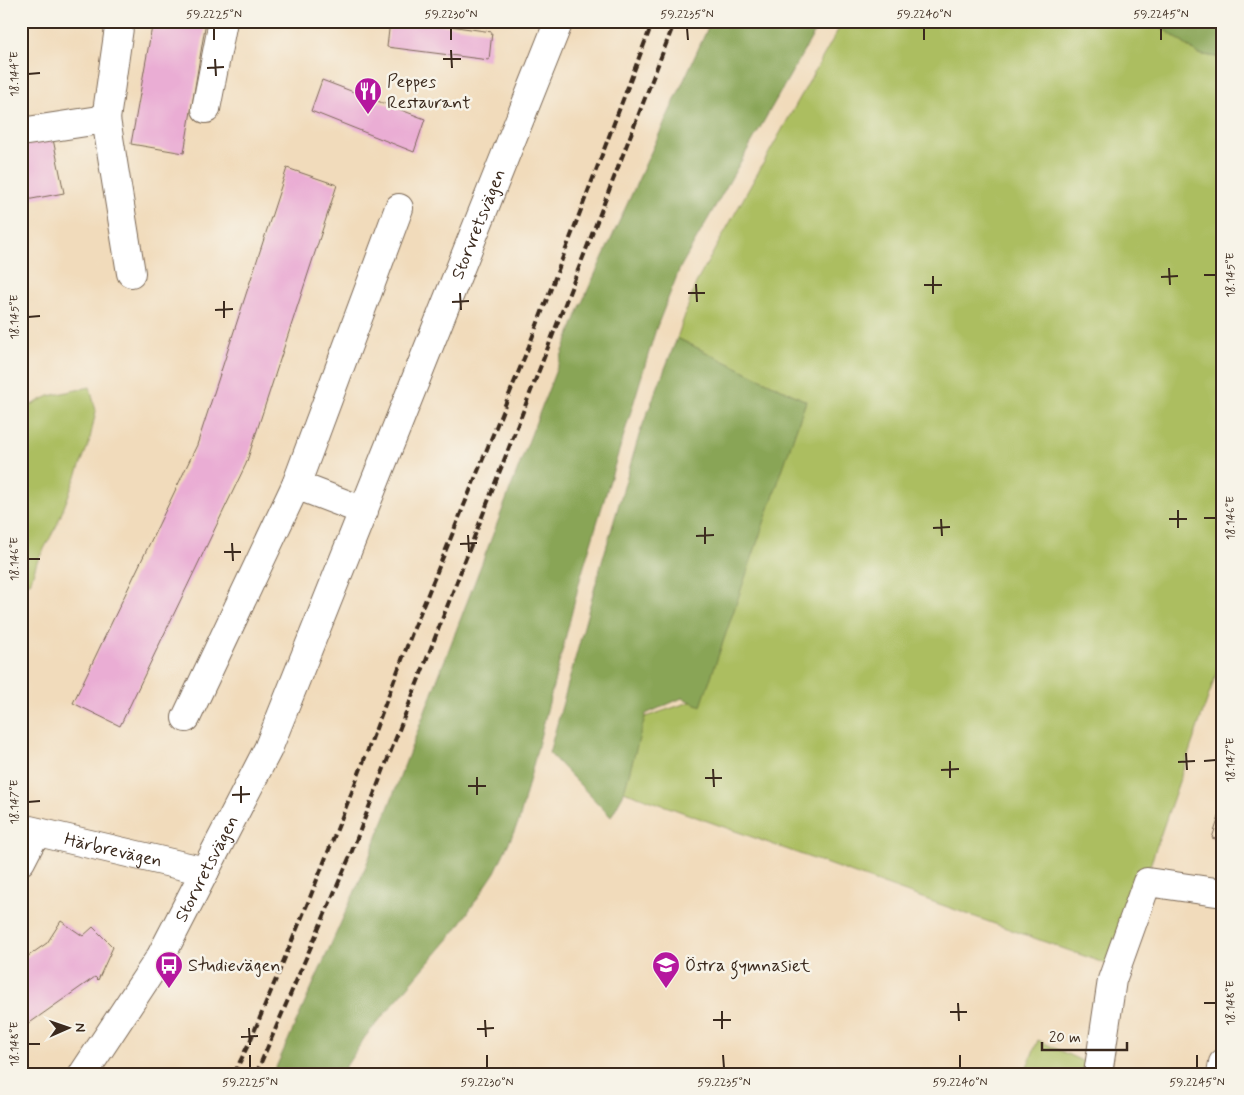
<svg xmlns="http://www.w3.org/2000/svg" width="1244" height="1095" font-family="Mynerve,sans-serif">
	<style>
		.green { fill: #acbe61; stroke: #747440 }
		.forest { fill: #89a557; stroke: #62683a }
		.building { fill: #eaadd4 }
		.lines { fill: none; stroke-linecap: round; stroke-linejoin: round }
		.minor-casing { stroke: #7b6855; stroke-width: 30 }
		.minor { stroke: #fff; stroke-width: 28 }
		.rail { stroke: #3b2a1e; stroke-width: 4; stroke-dasharray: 8 4; stroke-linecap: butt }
		.ticks { fill: none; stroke: #3b2a1e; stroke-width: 2 }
		.labels { text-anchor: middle; stroke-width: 5; stroke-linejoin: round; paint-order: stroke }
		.poi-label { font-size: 18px; fill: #3b2a1e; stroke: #f7f3e8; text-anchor: start }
		.street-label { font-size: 18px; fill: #3b2a1e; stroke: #f7f3e8 }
		.neatline { fill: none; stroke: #3b2a1e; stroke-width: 2 }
		.ticks-label { font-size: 12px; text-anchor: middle; fill: #3b2a1e }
	</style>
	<rect width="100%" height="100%" fill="#f7f3e8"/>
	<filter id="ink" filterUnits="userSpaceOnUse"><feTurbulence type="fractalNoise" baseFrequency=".02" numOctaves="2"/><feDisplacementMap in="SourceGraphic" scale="10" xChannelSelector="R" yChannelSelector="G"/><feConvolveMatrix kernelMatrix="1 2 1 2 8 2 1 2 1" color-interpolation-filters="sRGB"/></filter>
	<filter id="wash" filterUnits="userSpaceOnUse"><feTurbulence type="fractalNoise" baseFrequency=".0096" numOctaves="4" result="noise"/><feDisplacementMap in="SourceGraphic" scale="20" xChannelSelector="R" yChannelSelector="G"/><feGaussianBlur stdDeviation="1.12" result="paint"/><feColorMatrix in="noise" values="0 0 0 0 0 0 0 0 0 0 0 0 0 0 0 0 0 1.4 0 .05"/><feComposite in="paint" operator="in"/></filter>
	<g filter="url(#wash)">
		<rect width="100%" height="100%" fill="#f1dbbb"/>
		<path class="green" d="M843 21H1153L1198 54 1223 58V654L1115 967 618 789 642 718 699 699 806 401 677 338 696 283Z
			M90 387 96 411 89 443 57 525 37 562 30 583H21V410L49 396Z
			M1038 1040 1109 1074H1024Z"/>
		<path class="forest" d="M711 21H821L680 268 656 329 581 576 519 821 495 872 456 930 365 1037 341 1074H273L364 871 580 307Z
			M1153 21H1223V58L1198 54Z
			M677 338 806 401 701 706 682 698 646 714 623 795 611 817 549 753 599 572 640 432Z"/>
		<g id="blocks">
			<path class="building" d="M153 21H206L184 153 131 144Z
				M390 21H414L492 32 489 60 387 47Z
				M322 80 425 119 414 152 311 111Z
				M53 139 64 193 21 201V146Z
				M287 168 337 185 246 464 120 726 73 703 197 445Z
				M1223 805V841L1212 838Z
				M61 921 83 936 93 927 113 947 98 980 95 977 21 1029V961L47 943Z"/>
		</g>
	</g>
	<g filter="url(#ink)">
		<use href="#blocks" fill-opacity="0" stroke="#7b6855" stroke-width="1"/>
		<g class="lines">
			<g class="minor-casing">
				<g id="minor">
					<path d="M206 109 223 21"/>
					<path d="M106 119 131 273"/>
					<path d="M21 132 106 119 120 21"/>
					<path d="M296 485 364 511"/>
					<path d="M186 718 296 485 399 208"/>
					<path id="s1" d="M21 828 205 871"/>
					<path d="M21 861 36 832"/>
					<path id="s2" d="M83 1074 161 956 268 749 559 21"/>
					<path d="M1098 1074 1112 980 1147 882 1223 893"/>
					<path d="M1221 1074 1223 1063"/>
				</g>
			</g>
			<use href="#minor" class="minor"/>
			<path class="rail" d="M234 1074 251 1039 309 900 355 784 412 633 529 346 653 21
				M256 1074 350 856 675 21"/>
		</g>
	</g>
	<path class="ticks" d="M214 28V40M451 28V40M687 28 688 40M924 28V40M1161 28V40M451 50 452 68M215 59 216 76M443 59H461M207 68 224 67M28 74 40 73M1169 268 1170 285M1204 275H1216M933 276V294M1161 277 1178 276M696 284 697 302M924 285H942M460 293 461 310M688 293H705M224 301V318M452 302 469 301M215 310 233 309M28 317 40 316M1178 510V528M1204 518H1216M941 519 942 536M1169 519H1187M705 527V544M933 528 950 527M468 535 469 552M696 536 714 535M232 543 233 561M460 544 477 543M224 552H241M28 559H40M1186 753 1187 770M950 761V778M1204 761 1216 760M1178 762 1195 761M713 769 714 787M941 770 959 769M477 777V795M705 778H722M241 786V803M468 786H486M232 795 250 794M28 802 40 801M958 1003 959 1021M1204 1003H1216M722 1011V1029M950 1012H967M485 1020 486 1037M713 1020H731M249 1028 250 1045M477 1029 494 1028M241 1037 258 1036M28 1044H40M250 1055V1068M487 1055V1068M723 1055 724 1068M960 1055V1068M1197 1055V1068"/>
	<defs>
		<g id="restaurant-pin" transform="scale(1.4375)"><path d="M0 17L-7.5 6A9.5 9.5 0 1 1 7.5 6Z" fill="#b5179e" stroke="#f7f3e8"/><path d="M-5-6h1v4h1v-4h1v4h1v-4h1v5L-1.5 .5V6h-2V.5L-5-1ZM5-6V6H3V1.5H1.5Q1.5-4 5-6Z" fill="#fff"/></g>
		<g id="bus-pin" transform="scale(1.4375)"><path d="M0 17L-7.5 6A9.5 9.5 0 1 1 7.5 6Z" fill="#b5179e" stroke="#f7f3e8"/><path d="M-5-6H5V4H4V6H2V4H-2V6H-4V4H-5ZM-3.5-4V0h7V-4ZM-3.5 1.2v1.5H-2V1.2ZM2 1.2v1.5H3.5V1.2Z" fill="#fff"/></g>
		<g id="school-pin" transform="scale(1.4375)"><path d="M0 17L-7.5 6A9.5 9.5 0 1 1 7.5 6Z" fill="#b5179e" stroke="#f7f3e8"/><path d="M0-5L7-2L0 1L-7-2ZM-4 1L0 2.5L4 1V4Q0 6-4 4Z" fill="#fff"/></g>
	</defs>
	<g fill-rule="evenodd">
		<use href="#restaurant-pin" x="368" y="91"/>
		<use href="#bus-pin" x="169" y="965"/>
		<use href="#school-pin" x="666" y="965"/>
	</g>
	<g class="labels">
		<g class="poi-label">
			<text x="387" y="87">Peppes<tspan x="387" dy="21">Restaurant</tspan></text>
			<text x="188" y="971">Studievägen</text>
			<text x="685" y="971">Östra gymnasiet</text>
		</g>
		<g class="street-label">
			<text dy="6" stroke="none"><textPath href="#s2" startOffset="940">Storvretsvägen</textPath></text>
			<text dy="6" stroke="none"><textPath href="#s1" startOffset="95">Härbrevägen</textPath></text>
			<text dy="6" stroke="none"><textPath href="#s2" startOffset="240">Storvretsvägen</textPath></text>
		</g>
	</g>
	<rect width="1244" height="1095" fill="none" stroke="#f7f3e8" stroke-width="55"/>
	<g transform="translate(68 1028) rotate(88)" stroke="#f7f3e8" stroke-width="4" paint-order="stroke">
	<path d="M0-4L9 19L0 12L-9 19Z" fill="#3b2a1e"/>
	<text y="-8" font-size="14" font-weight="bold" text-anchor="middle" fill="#3b2a1e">N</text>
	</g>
	<path d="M1042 1042v8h85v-8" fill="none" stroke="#3b2a1e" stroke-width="2.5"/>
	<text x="1049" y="1042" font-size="15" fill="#3b2a1e" stroke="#f7f3e8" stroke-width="4" paint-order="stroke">20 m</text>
	<rect x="28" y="28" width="1188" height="1040" class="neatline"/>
	<g class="ticks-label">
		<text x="214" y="18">59.2225°N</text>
		<text x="451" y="18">59.2230°N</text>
		<text x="687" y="18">59.2235°N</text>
		<text x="924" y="18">59.2240°N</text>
		<text x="1161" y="18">59.2245°N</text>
		<text transform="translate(14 74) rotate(-90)" y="4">18.144°E</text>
		<text transform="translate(1230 275) rotate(-90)" y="4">18.145°E</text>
		<text transform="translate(14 317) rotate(-90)" y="4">18.145°E</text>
		<text transform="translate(1230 518) rotate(-90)" y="4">18.146°E</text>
		<text transform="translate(14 559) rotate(-90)" y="4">18.146°E</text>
		<text transform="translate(1230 760) rotate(-90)" y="4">18.147°E</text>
		<text transform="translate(14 802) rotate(-90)" y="4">18.147°E</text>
		<text transform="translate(1230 1003) rotate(-90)" y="4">18.148°E</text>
		<text transform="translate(14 1044) rotate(-90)" y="4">18.148°E</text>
		<text x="250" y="1086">59.2225°N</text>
		<text x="487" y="1086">59.2230°N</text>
		<text x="724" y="1086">59.2235°N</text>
		<text x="960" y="1086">59.2240°N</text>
		<text x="1197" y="1086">59.2245°N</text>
	</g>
</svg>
